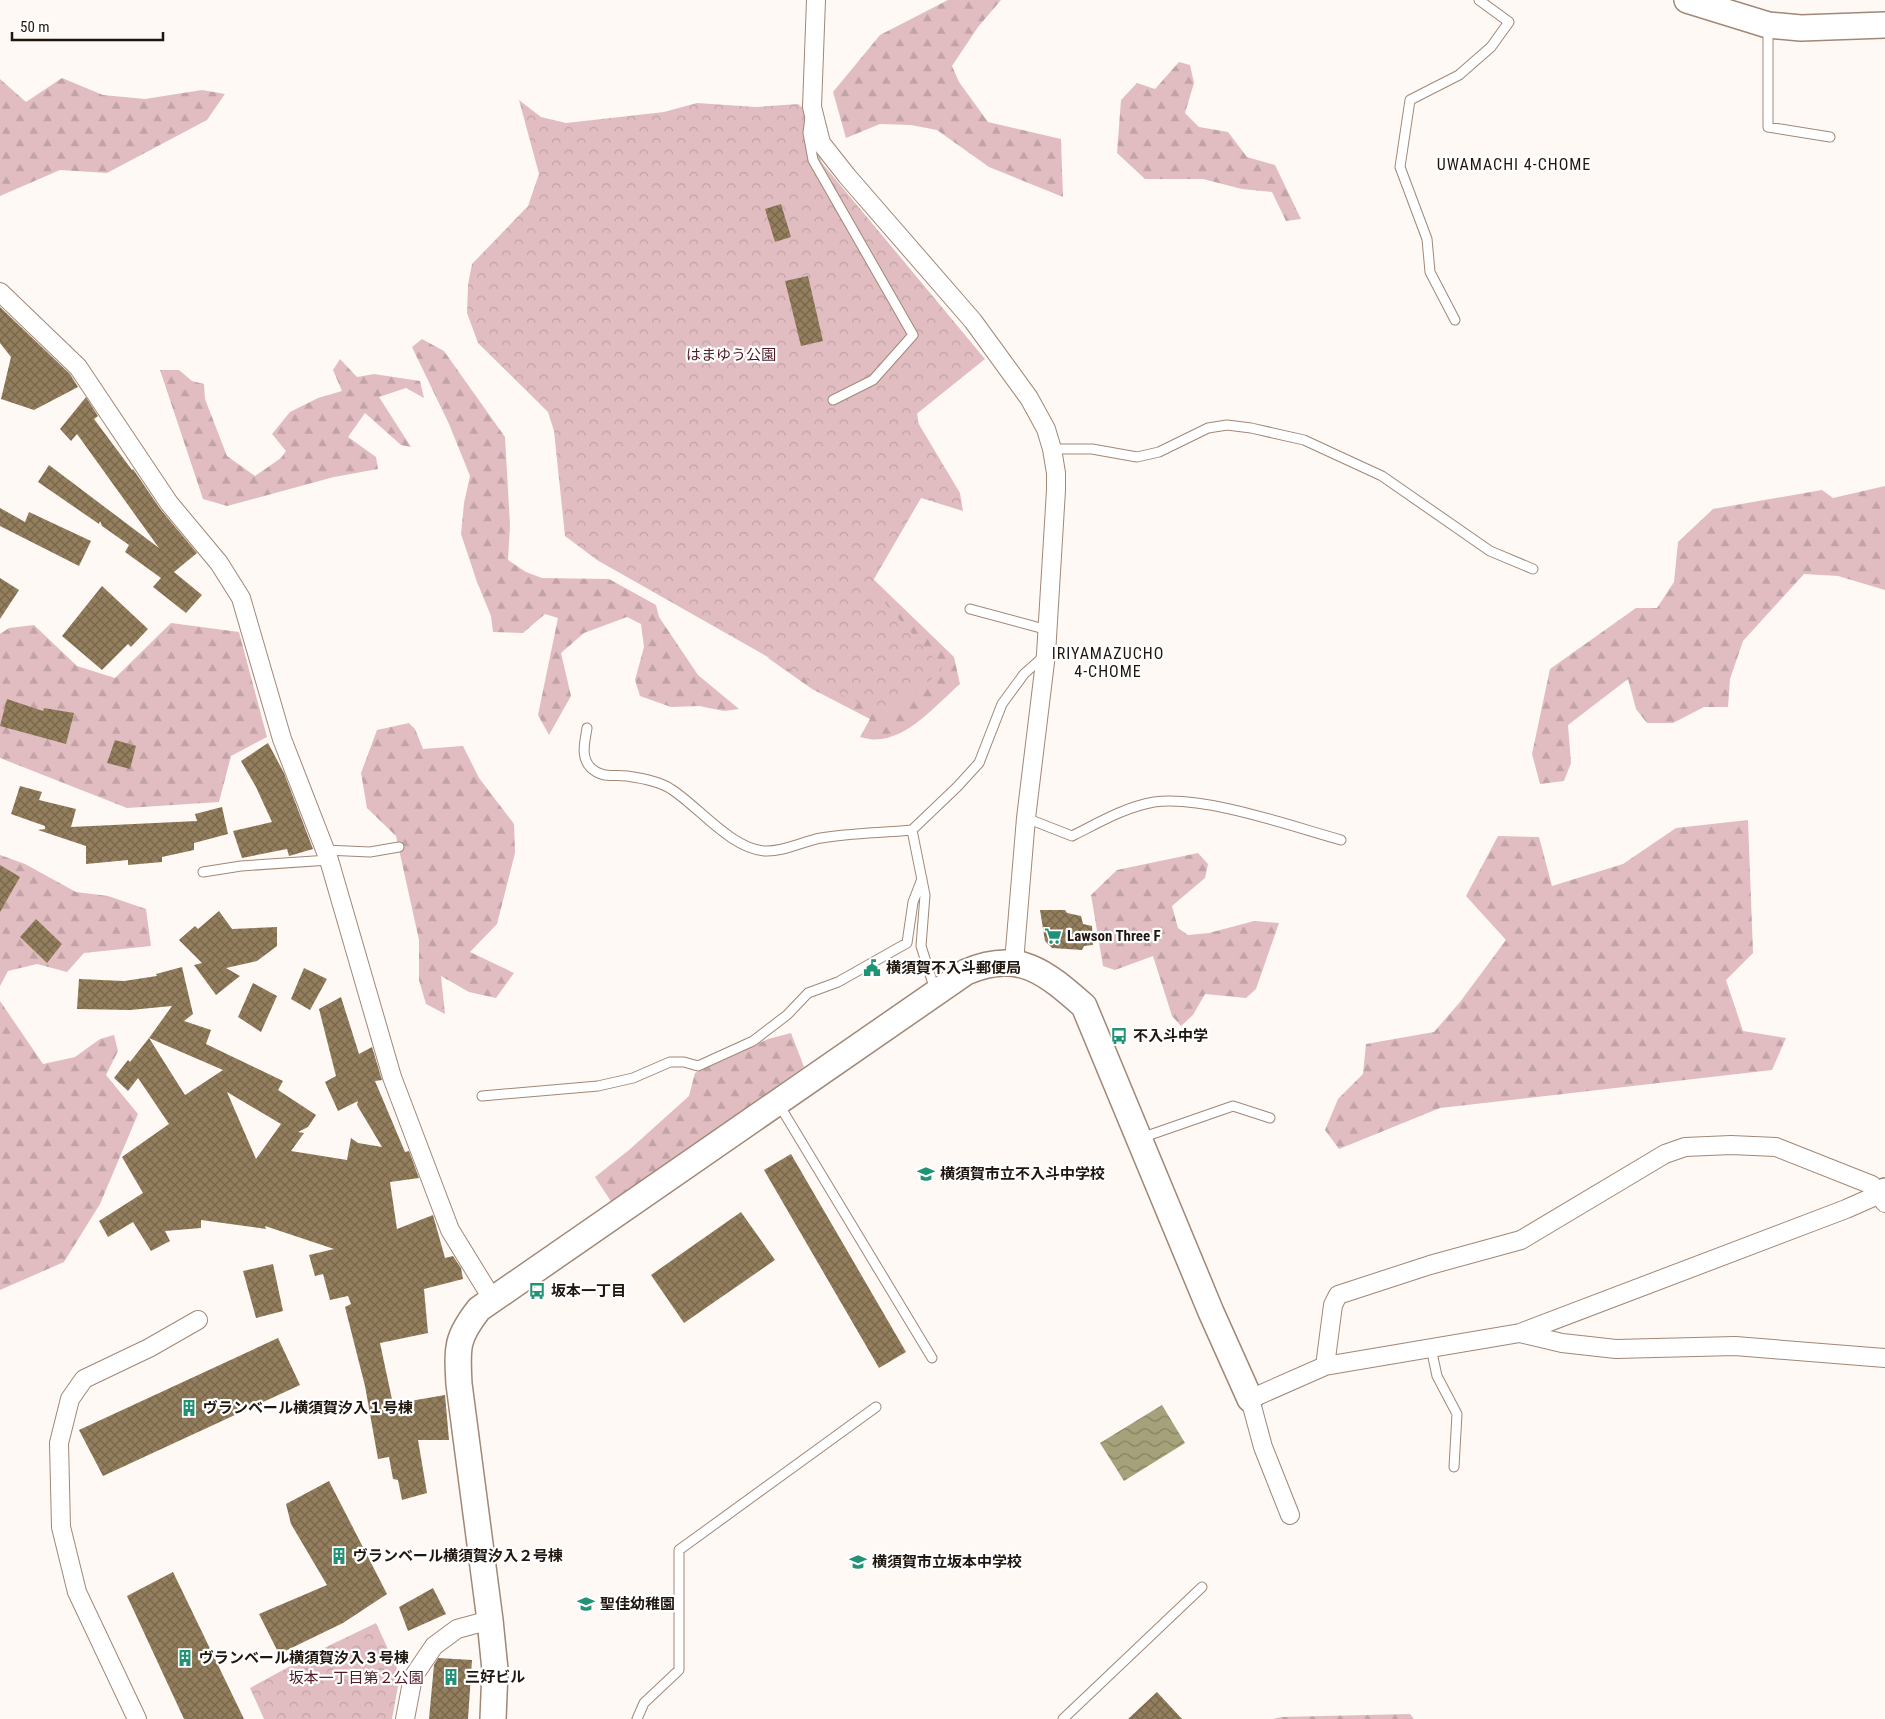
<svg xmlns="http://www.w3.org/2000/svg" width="1885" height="1719" font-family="'Roboto Condensed','Noto Sans JP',sans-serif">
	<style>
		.forest { fill: url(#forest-firs) }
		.park { fill: url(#park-crowns) }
		.water { fill: url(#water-waves) }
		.building { fill: url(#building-cross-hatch); fill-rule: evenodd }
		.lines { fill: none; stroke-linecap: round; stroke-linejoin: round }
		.lane-casing { stroke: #a18776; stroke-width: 11 }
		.street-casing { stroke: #a18776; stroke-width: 20 }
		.secondary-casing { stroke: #a18776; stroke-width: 28 }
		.lane { stroke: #fff; stroke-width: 9 }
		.street { stroke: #fff; stroke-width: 18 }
		.secondary { stroke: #fff; stroke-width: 25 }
		.labels { text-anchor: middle; stroke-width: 4.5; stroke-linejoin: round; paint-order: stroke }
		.park-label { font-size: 15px; fill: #511925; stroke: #fff }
		.poi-label { font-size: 15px; font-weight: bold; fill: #1f160f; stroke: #fff; text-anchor: start }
		.neighbourhood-label { font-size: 16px; letter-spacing: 1px; fill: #1f160f; stroke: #fff }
	</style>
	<defs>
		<pattern id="forest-firs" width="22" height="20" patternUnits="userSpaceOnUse" patternTransform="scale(1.25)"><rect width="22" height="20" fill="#e1bdc1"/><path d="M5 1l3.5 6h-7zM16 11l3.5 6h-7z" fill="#c1a2a5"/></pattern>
		<pattern id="park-crowns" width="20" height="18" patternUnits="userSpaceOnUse" patternTransform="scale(1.25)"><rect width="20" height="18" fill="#e1bdc1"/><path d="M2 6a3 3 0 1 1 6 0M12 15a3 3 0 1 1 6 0" fill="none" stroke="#c1a2a5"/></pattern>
		<pattern id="water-waves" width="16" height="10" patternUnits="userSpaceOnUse" patternTransform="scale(1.25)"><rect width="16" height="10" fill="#a5a17a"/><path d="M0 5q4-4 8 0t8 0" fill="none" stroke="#868262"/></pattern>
		<pattern id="building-cross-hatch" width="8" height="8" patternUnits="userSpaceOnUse" patternTransform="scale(1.25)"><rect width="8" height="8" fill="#937e5d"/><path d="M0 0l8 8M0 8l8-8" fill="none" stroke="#77664b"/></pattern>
	</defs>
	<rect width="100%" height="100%" fill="#fef9f5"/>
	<path class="forest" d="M948 0H1001L978 27 952 66 959 82 988 122 1061 139 1063 197 989 167 937 130 911 125 880 124 846 138 833 92 880 35Z
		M1179 62 1190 65 1194 83 1185 113 1199 127 1228 132 1247 157 1275 165 1301 219 1286 221 1272 192 1242 189 1203 179H1145L1117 153 1121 100 1137 83 1155 89Z
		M62 78 103 95 145 99 202 90 225 94 207 120 107 173 60 170 0 196V79L26 102Z
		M422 339 444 351 505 437 510 525 508 560 526 572 542 578 609 579 656 605 659 617 698 675 739 709 724 711 699 706 671 707 640 696 635 680 644 647 641 624 627 617 584 633 561 653 571 696 549 735 538 715 558 618 545 614 523 633 493 632 491 616 477 582 461 534 464 503 470 476 449 424 412 347Z
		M340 359 357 377 374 374 420 381 424 398 406 388 379 397 411 447 401 445 365 413 348 437 376 457 378 469 334 477 227 506 203 499 160 370H179L192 381 204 384 205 399 227 456 255 476 281 458 286 451 272 434 290 412 318 398 342 391 333 370Z
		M914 392 928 488 867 573 954 657 960 684C932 708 900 750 860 737L870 719 812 689 768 658 796 653Z
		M1885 486V590L1838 576 1804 574 1743 641 1730 679 1728 707H1704L1673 723H1647L1636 709 1628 679 1568 725 1571 763 1564 781 1540 784 1532 754 1550 669 1636 608H1657L1674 582 1678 542 1713 509 1822 490 1833 498Z
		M171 623 239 632 267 737 231 756 219 802 127 808 0 758V634L9 628 34 625 77 666 115 678Z
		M409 723 415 729 423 749 463 746 479 778 514 824 515 853 497 924 470 952 514 973 496 998 469 992 441 976 445 1014 426 1004 419 980V940L396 836 367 808 361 773 377 730Z
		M1748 820 1753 953 1726 980 1743 1031 1786 1038 1772 1070 1440 1108 1339 1149 1325 1130 1338 1099 1363 1074 1366 1044 1434 1032 1460 1002 1506 940 1466 896 1498 836 1539 837 1552 886 1623 864 1676 828Z
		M1198 853 1208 864 1205 878 1172 906 1178 928 1188 935 1209 933 1254 921 1279 923 1256 989 1246 998 1205 994 1193 1015 1181 1026 1172 1016 1153 956 1115 970 1103 966 1091 895 1117 870Z
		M0 855 25 864 76 892 108 896 146 909 151 946 84 953 67 972 37 964 8 971 0 986Z
		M0 1001 43 1064 75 1057 100 1039 114 1035 118 1051 106 1075 138 1114 100 1204 64 1262 0 1290Z
		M791 1033 804 1067 612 1203 595 1177 629 1150 689 1096 695 1073 768 1039Z
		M1410 1714 1414 1719H1273L1281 1717Z"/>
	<path class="park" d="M519 100 541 117 566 123 664 112 697 103 756 107 798 104 803 108 822 163 985 359 914 416 960 493 963 511 921 498 870 586 944 670 884 714 812 682 597 560 565 536 554 431 548 412 478 343 467 313 468 285 472 264 528 206 539 174Z
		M376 1623 400 1675 392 1719H264L250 1688 318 1651Z"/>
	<path class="water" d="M1162 1405 1185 1443 1124 1481 1100 1443Z"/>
	<path class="building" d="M781 204 791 237 775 242 765 209Z
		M808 276 823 341 801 346 785 281Z
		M0 307 70 374 78 387 34 410 1 399 11 357 0 343Z
		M86 397 98 416 94 419 132 470 133 469 161 510 197 553 174 572 202 595 186 613 153 587 161 578 125 552 129 545 102 526 100 521 99 524 38 482 49 465 159 548 77 434 71 441 60 429Z
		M0 508 25 522 29 512 91 541 79 566 0 526Z
		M0 578 19 590 0 619Z
		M102 586 148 629 131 647 128 644 102 670 62 636Z
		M7 699 43 711 44 708 74 713 66 744 0 726Z
		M115 740 136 746 130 769 107 763Z
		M268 743 284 773 313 849 289 856 287 849 242 858 233 831 272 822 256 787 241 761Z
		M20 786 42 792 39 800 76 809 71 827 197 821 195 814 222 807 228 834 194 843V850L162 857V862L128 865V860L86 864V846L38 830 45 829V826L11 814Z
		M0 865 20 877 0 912Z
		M1040 910H1065L1067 913 1081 916 1083 924 1092 926 1093 945 1084 946 1082 950 1052 948 1045 941Z
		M219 911 232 929 277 927V946L257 961 226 968 240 976 216 995 194 965 202 963 179 940 195 926 198 929Z
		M36 919 62 944 47 963 20 937Z
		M182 967 193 1014 184 1021 211 1030 206 1044 283 1081 278 1090 316 1115 308 1127 298 1132 304 1133 291 1151 347 1160 351 1138 358 1143 382 1147 357 1105 358 1101 338 1111 325 1082 336 1076 319 1009 341 997 359 1054 372 1047 382 1080 375 1081 405 1152 409 1151 419 1178 390 1182 397 1229 433 1215 445 1258 453 1256 461 1268 463 1279 424 1289 428 1333 380 1343 393 1404 445 1395 449 1440H418L427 1493 402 1500 398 1480 393 1479 389 1457 378 1459 365 1386 345 1307 351 1304 348 1296 330 1300 323 1274 315 1276 309 1255 334 1249 265 1226 266 1229 201 1220V1228L165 1231 170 1241 151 1251 133 1222 108 1237 99 1221 143 1193 122 1157 169 1124 138 1078 128 1091 114 1078 128 1060 130 1062 149 1038 185 1095 223 1070 149 1038 172 1006 130 1010 77 1009 79 979 124 981 157 976 156 974ZM227 1092 281 1124 256 1159Z
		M304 968 327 979 310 1010 291 999Z
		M253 983 277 996 261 1032 238 1017Z
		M791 1154 906 1352 879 1368 764 1170Z
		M741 1212 775 1260 684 1323 651 1275Z
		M273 1264 283 1311 256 1318 243 1271Z
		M278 1338 300 1385 103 1476 79 1430Z
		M329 1481 387 1594 343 1623 279 1654 259 1614 327 1585 291 1524 286 1504Z
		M173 1572 244 1719H184L127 1596Z
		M433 1588 446 1614 408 1631 399 1607Z
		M438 1658 472 1660 468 1719H429L434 1665Z
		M1157 1692 1182 1719H1128Z"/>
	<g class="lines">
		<g class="lane-casing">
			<path id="lane" d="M1768 27V127L1830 137
				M810 117 808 133 813 160 913 335 873 380 833 400
				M1455 320 1430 272 1427 239 1400 167 1410 100 1459 75 1491 47 1509 22 1479 0
				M1052 449H1092L1137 457 1159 452 1208 428 1227 425 1251 428 1304 440 1382 476 1490 551 1533 569
				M970 609 1048 630
				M587 728C585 742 580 757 591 768 603 779 613 774 627 776 641 778 659 781 671 789 698 806 731 849 765 851 784 852 803 841 821 838 851 833 882 833 912 830
				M1026 818 1072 836C1098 823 1125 807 1154 802 1204 795 1291 826 1341 840
				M325 850 370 852 399 847
				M203 872 241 866 329 860
				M935 990 921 946 925 895 912 830 957 787 979 763 1002 704 1024 674 1043 657
				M482 1096 598 1086 633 1078 670 1062H684L698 1066 753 1041 787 1015 808 993 838 982 907 943 913 902 922 879
				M778 1103 932 1358
				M1141 1138 1233 1106 1270 1118
				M1431 1348 1437 1376 1457 1414 1454 1467
				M637 1719 644 1703 679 1670V1550L876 1407
				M1063 1719 1202 1587"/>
		</g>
		<g class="street-casing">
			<path id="street" d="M816 0 812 107 821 143 847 176 973 321 1029 398 1046 429 1052 449 1056 473V490L1046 654 1026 818 1014 962
				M0 292 78 367 169 503 219 563 241 598 282 739 329 860 392 1077 450 1230 493 1300
				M1520 1333 1562 1343 1616 1349 1735 1346 1885 1358
				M1325 1366 1333 1305 1338 1295 1430 1265 1521 1240 1665 1154 1685 1147 1731 1145 1776 1147 1872 1185 1885 1203
				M1290 1515 1263 1447 1250 1399 1325 1366 1520 1333 1846 1209 1880 1194
				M137 1719 77 1592 61 1527 59 1443 70 1399 84 1379 149 1348 198 1320
				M405 1719 413 1677 434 1646 457 1629 490 1620"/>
		</g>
		<g class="secondary-casing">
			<path id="secondary" d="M1687 0 1768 25 1801 28 1885 25
				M1880 1194 1885 1191
				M493 1719 495 1670 490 1620 459 1384C457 1348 456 1338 479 1309L966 972C1019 949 1045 972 1084 1006L1211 1312 1250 1399"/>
		</g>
		<use href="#lane" class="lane"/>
		<use href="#street" class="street"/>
		<use href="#secondary" class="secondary"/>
	</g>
	<defs>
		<g id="supermarket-bare" transform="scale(1.35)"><path d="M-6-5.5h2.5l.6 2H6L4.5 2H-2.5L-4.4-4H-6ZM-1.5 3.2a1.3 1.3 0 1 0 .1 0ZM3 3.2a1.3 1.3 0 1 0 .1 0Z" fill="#209275" stroke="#fff" stroke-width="2.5" paint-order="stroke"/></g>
		<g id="civic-bare" transform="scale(1.35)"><path d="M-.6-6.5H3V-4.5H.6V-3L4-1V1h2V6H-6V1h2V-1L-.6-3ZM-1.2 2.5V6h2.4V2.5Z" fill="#209275" stroke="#fff" stroke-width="2.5" paint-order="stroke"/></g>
		<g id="bus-bare" transform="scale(1.35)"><path d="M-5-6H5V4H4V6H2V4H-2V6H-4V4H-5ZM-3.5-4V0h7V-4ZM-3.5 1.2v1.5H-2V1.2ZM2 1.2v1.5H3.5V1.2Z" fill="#209275" stroke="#fff" stroke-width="2.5" paint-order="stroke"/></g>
		<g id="school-bare" transform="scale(1.35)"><path d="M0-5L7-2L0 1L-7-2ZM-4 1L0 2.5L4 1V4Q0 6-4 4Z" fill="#209275" stroke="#fff" stroke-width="2.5" paint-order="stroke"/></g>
		<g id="building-bare" transform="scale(1.35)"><path d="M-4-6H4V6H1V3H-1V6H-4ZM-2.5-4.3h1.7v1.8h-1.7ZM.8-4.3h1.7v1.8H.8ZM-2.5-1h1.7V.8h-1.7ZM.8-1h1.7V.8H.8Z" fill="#209275" stroke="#fff" stroke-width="2.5" paint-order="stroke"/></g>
	</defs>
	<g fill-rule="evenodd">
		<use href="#supermarket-bare" x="1053" y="936"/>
		<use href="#civic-bare" x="872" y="968"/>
		<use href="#bus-bare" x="1119" y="1036"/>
		<use href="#school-bare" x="926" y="1174"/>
		<use href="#bus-bare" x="537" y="1291"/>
		<use href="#building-bare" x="189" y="1408"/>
		<use href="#building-bare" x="339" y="1556"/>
		<use href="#school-bare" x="858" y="1562"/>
		<use href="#school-bare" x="586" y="1604"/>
		<use href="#building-bare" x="185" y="1658"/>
		<use href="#building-bare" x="451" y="1677"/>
	</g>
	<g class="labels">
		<g class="park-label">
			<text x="731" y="360">はまゆう公園</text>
			<text x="356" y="1683">坂本一丁目第２公園</text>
		</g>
		<g class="poi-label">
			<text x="1067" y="941">Lawson Three F</text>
			<text x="886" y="973">横須賀不入斗郵便局</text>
			<text x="1133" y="1041">不入斗中学</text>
			<text x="940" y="1179">横須賀市立不入斗中学校</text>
			<text x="551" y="1296">坂本一丁目</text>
			<text x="203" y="1413">ヴランベール横須賀汐入１号棟</text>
			<text x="353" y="1561">ヴランベール横須賀汐入２号棟</text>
			<text x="872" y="1567">横須賀市立坂本中学校</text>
			<text x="600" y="1609">聖佳幼稚園</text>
			<text x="199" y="1663">ヴランベール横須賀汐入３号棟</text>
			<text x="465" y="1682">三好ビル</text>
		</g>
		<g class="neighbourhood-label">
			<text x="1514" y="170">UWAMACHI 4-CHOME</text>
			<text x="1108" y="659">IRIYAMAZUCHO<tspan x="1108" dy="18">4-CHOME</tspan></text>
		</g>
	</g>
	<path d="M12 32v8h151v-8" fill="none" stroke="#1f160f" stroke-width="2.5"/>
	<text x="20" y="32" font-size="15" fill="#1f160f" stroke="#ffffff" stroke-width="4" paint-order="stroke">50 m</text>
</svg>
